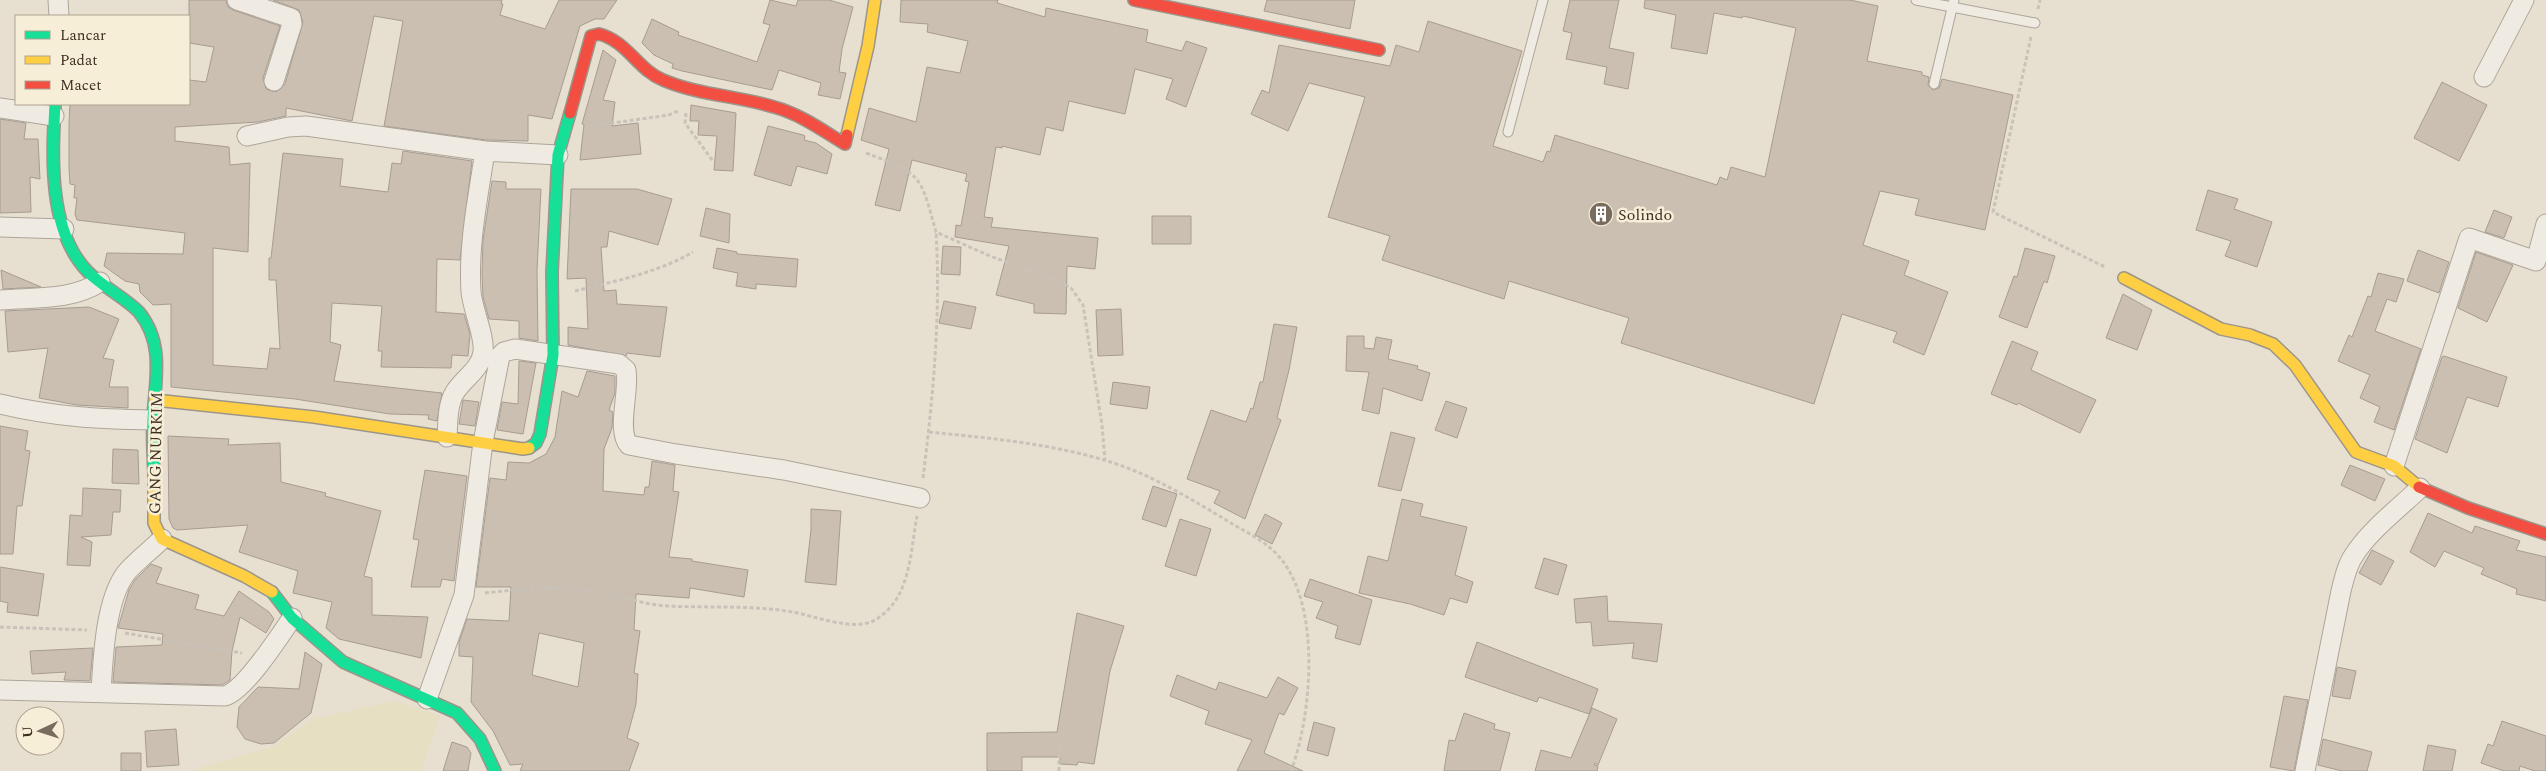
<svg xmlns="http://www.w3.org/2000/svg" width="2546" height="771" font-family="Spectral,serif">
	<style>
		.farmland { fill: #e6dfc2 }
		.building { fill: #cbbfb2; stroke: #a89c90; fill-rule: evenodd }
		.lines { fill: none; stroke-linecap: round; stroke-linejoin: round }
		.lane-casing { stroke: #ada599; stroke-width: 11 }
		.street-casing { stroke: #ada599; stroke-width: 21 }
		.fast-casing { stroke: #9c958a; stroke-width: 14 }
		.slow-casing { stroke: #9c958a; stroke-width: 14 }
		.jam-casing { stroke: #9c958a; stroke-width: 14 }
		.path { stroke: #c8c2b9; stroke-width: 3; stroke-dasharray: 4 2.5; stroke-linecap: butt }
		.lane { stroke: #efebe3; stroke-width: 9 }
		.street { stroke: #efebe3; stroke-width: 19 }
		.fast { stroke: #16e098; stroke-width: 11 }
		.slow { stroke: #ffcf43; stroke-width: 11 }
		.jam { stroke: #f24e42; stroke-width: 11 }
		.labels { text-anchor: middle; stroke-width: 5; stroke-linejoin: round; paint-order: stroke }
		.poi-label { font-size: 16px; fill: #3d2e20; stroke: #f7eed8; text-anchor: start }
		.street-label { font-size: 16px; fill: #3d2e20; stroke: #f7eed8 }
	</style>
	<rect width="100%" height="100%" fill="#e7e0d1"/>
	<path class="farmland" d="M395 701 440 716 421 771H189L274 746 312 719Z"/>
	<path class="building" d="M189 0H226L228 7 233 10 280 26 263 78 266 89 276 92 285 84 303 22 299 10 273 0H502L501 4H503L500 15 545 29 559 0H617L604 19H595L580 26 552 119 528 115V141L486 140 384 126 403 21 374 16 352 121 286 108V116L258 122 175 127V141L229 147 230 165 250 163 248 252 213 248V365L267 369 270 348 280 349 276 280H269V258H271L283 153 343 159 340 186 388 192 392 163 401 164 403 151 472 161 460 260 437 259 436 312 464 314 470 334 468 356 452 355 451 368 381 367 382 351H378L382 306 332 303 330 342 341 345 334 381 442 393 437 421 428 419 429 415 390 414 295 399 171 387V304L153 305 140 292 139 284 125 281 104 266 107 253 183 254 185 233 77 220 75 214 77 198H74L75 185 70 184 69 168V124L70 104H189V80L206 82 214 47 189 43Z
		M770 0 796 6 798 0H829L853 7 842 49 839 72 846 73 840 99 818 95 821 83 779 70 772 90 682 71 672 68 673 64 654 55 642 43 652 19 679 32 678 35 757 62 770 25 763 23Z
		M901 0H998L997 3 1045 17 1046 8 1148 30 1146 42 1182 51 1186 41 1207 48 1186 107 1166 99 1173 79 1135 69 1125 114 1069 101 1063 131 1046 127 1040 155 1002 146V148L996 147 984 217 993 218 991 227 1098 238 1095 269 1067 266 1066 314 1034 313V304L996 295 1009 246 955 237 956 225 961 226 969 182 965 181 967 174 912 160 900 211 875 205 889 149 861 140 869 108 916 122 927 67 960 73 968 41 927 32 928 24 900 22Z
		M1267 0H1355L1350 29 1264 11Z
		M1570 0H1619L1609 48 1634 53 1628 89 1604 84 1607 67 1566 59 1572 33 1563 31Z
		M1645 0H1850L1878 6 1867 61 1922 72V75L1929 77 1928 85 1933 90 1939 88 1942 79 2013 95 1985 230 1915 215 1919 199 1880 191 1863 245 1909 261 1904 275 1948 292 1924 355 1893 342 1897 332 1842 314 1814 404 1621 343 1629 318 1509 281 1504 299 1382 260 1390 236 1328 217 1365 97 1309 83 1288 131 1251 114 1262 90 1269 93 1279 45 1390 66 1396 45 1419 52 1428 21 1522 51 1493 146 1543 162 1547 151 1550 152 1555 135 1717 185 1720 177 1727 180 1731 167 1765 177 1796 28 1743 16 1742 18 1714 13 1707 54 1671 48 1676 15 1644 8Z
		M603 50 616 60 603 100 615 102 612 126 638 123 641 154 580 160 584 124H582Z
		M2442 82 2487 105 2459 161 2414 138Z
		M691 105 736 113 733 171 714 170 717 136 698 135 699 121H690Z
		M0 119 26 123 24 139H38L40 179 30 177 31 212 0 213Z
		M768 126 803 135 805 136 804 140 816 143 832 154 827 174 797 166 791 186 754 175Z
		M492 181 506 182V189H541L537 271 538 341 519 338V321L489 319 483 297 482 274 483 240Z
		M571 189H637L672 199 658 245 609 231 607 247H601L604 291 616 290 617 304 667 307 660 357 627 353 626 356 568 345V327L588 329 586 278 567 279Z
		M2208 190 2238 199 2234 209 2272 222 2257 267 2225 256 2231 241 2196 230Z
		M706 208 730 214 729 243 700 236Z
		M2494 210 2512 217 2504 238 2485 232Z
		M1152 216H1191V244H1152Z
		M943 246 961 247 960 275 941 274Z
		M717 248 737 252V254L798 259 796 287 756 284V289L736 286 738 273 713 268Z
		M2025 248 2055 256 2047 283 2044 281 2027 328 1999 317 2014 276 2017 277Z
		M2418 250 2449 262 2439 293 2407 281Z
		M2476 252 2513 265 2487 322 2458 308Z
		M1 270 41 287 3 289Z
		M2378 273 2404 279 2396 302 2387 299 2375 331 2421 349 2394 430 2374 422 2380 407 2360 398 2370 375 2338 361 2349 335 2352 337 2368 296 2371 297Z
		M2123 294 2152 310 2137 350 2106 338Z
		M944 301 976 307 971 329 939 323Z
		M89 307 119 319 103 358 114 360 109 387H128V408L77 405 39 398 48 348 8 352 5 311Z
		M1121 309 1123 355 1098 356 1096 310Z
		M1274 324 1297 327 1289 370 1277 418 1281 420 1245 519 1214 503 1220 491 1187 479 1211 410 1246 422 1251 408 1253 409 1260 382H1263Z
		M1347 336H1364V348L1374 349 1376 337 1392 340 1388 359 1418 366 1417 369 1430 373 1422 401 1383 388 1379 414 1362 410 1369 372 1346 371Z
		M2012 341 2038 352 2031 370 2096 400 2080 433 2018 403 2017 405 1991 394Z
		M2444 356 2507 377 2498 407 2467 397 2447 453 2415 439 2442 357Z
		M519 361 536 363 523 434 497 430 502 402 518 404Z
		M587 371 615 376V393L609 410 613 412 612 428 604 449 603 491 644 495 645 487H649L652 461 675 465 673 491 679 492 669 557 692 559V561L748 570 744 597 690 588 689 598 636 594 634 630 640 631 634 673 638 674 636 704 627 738 639 743 629 771H520L523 764 510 765 493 731 471 702 473 657 459 656V642L467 619 509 621 511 587H476L490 478 506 480 508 462 529 463 546 454 555 437 562 391 578 397ZM539 633 584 643 578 687 532 675Z
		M1113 382 1150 387 1147 409 1110 404Z
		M463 400 479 402 475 426 459 424Z
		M1446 401 1467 408 1457 438 1435 430Z
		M0 426 28 431 25 450 30 451 22 506H17L13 554H0Z
		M1391 432 1415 438 1401 491 1378 486Z
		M168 436 229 439 228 445 280 443 281 482 326 493 325 496 381 511 364 576 372 578V615L428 617 421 658 339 639 326 628 332 602 293 593 298 571 239 552 248 525 177 530 173 528 169 519Z
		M113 449 138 450 139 484 112 483Z
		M2350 465 2385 479 2375 501 2341 485Z
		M425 470 467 476 454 581 442 579 440 587H411L419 540 413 539Z
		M1153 486 1177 494 1166 527 1142 519Z
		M83 488 121 490 120 512H113L111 535 81 537 92 542 90 566 67 565 70 515 82 516Z
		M1402 499 1423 504 1420 516 1467 527 1455 575 1473 582 1467 603 1450 598 1444 615 1410 604 1359 593 1368 556 1388 561Z
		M811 509 841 511 836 585 805 582 811 530Z
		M2428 513 2472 533 2475 526 2520 541 2516 550 2546 557V601L2516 594 2517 589 2481 574 2484 568 2444 551 2435 567 2410 552Z
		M1265 514 1282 523 1272 544 1255 535Z
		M1180 519 1211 529 1196 576 1165 566Z
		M2372 550 2394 561 2381 585 2359 573Z
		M1544 558 1567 565 1558 595 1535 588Z
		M151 564 162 568 156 583 199 595 195 609 224 616 239 591 269 612 274 619 266 633 240 617 232 651 230 680 227 682 222 685 113 682 116 647 162 645 163 634 118 628 129 590 135 580Z
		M0 567 44 574 38 616 7 612 8 603 0 601Z
		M1310 579 1372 600 1360 645 1335 638 1338 626 1316 618 1323 602 1304 596Z
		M1607 596 1608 621 1662 624 1657 662 1632 658 1634 643 1593 646 1591 622 1576 623 1574 599Z
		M1077 613 1124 626 1110 671 1094 764 1078 762 1077 765 1060 764V757H1022V771H987V733L1057 732Z
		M1477 642 1598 689 1589 714 1539 697 1537 702 1465 677Z
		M93 648 90 681 64 680 66 672 32 674 30 651Z
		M305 652 322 664 311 713 274 743 261 744 245 739 237 727 239 707 258 687 299 689Z
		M2337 667 2356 671 2350 699 2332 696Z
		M1177 675 1216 690 1219 682 1267 698 1278 677 1298 688 1284 715 1279 713 1264 753 1303 771H1237L1252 740 1205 724 1209 711 1170 696Z
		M2284 696 2308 700 2294 771 2270 767Z
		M1592 708 1617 719 1598 765 1595 763 1594 765 1598 766 1597 771H1535L1541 750 1571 758Z
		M1464 713 1495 724 1494 729 1510 733 1500 771H1444L1449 740 1455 741Z
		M2502 721 2546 736V771H2535L2520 766 2519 771H2504L2481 763 2488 744 2493 746Z
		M1314 722 1335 728 1328 756 1307 750Z
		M176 729 179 765 147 767 145 731Z
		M2323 739 2372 752 2367 771H2342L2318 765Z
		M452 742 467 747 471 753 468 771H443Z
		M2428 745 2456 750 2452 771H2423Z
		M121 753H141V771H121Z"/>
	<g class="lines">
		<g class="lane-casing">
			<path id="lane" d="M1916 0 2035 23
				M1934 84 1954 0
				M1508 132 1543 0"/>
		</g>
		<g class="street-casing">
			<path id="street" d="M58 0 59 16
				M237 0 291 18 292 24 274 81
				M2484 77 2524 0
				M0 108 54 116
				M247 136 288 127 306 126 485 151 558 155
				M0 227 64 229
				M0 300C34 297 71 301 100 282
				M0 404C54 417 98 419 153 420
				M447 437C448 423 447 405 455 392 463 379 481 369 483 352 485 336 473 311 471 292 468 244 478 198 485 151
				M2394 466 2469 238 2536 261 2546 224
				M0 690 225 696C245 690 279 637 292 618
				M101 692C103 659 105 601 126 573 136 561 151 550 162 539
				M427 699 464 595 483 442 500 356 504 352 515 349 619 364 626 370C630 390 616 431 629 445L676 454 784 470 920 498
				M2305 771 2341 591C2344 579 2347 565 2354 555 2369 531 2399 508 2420 488"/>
		</g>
		<g class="fast-casing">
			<path id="fast" d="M55 104C52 157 48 231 88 272 103 287 124 297 139 312 165 344 155 381 153 419 152 437 153 455 154 473
				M529 448 536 443 540 434 553 355 552 272 558 155 570 113
				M272 592 292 618 343 662 457 713 480 739 495 771"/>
		</g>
		<g class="slow-casing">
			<path id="slow" d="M847 135 868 46 875 0
				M2124 278 2221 329 2250 335 2273 344 2295 365 2356 452 2394 466 2419 487
				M155 400 314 417 523 449 529 448
				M154 473V523L162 539 244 576 272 592"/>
		</g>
		<g class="jam-casing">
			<path id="jam" d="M1134 0 1379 50
				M570 113 591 36 599 34C627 41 638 70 663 80 698 95 738 96 774 107 800 114 822 130 845 144L847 135
				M2419 487 2468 508 2546 534"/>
		</g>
		<path class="path" d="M2038 9 2040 0
			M2031 37 1993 212 2105 267
			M686 113 685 123 713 161
			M591 126 669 115 678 111
			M866 153C922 174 920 174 936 232L990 256 1059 281 1071 288 1083 305 1102 425 1105 460
			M575 291C615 281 657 273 693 252
			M929 432C987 438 1047 443 1104 460 1146 472 1188 497 1226 520 1245 532 1267 541 1281 559 1321 608 1312 715 1291 771
			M923 478C933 397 941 314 936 232
			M485 593C522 589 558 585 594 591 619 595 644 605 668 606 710 608 751 605 793 612 814 616 855 632 875 620 911 599 910 553 917 516
			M0 627 87 630
			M125 633 242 653
			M1059 771V743"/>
		<use href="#lane" class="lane"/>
		<use href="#street" class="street"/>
		<use href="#fast" class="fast"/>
		<use href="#slow" class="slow"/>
		<use href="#jam" class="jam"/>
	</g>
	<defs>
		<g id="building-disc" transform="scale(1.25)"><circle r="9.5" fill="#786c5e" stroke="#f7eed8"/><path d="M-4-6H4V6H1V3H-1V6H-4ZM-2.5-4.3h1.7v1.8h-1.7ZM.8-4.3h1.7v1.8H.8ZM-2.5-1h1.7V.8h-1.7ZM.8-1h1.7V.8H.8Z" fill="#fff"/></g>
	</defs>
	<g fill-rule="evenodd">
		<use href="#building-disc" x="1601" y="214"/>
	</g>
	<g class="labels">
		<g class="poi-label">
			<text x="1618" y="220">Solindo</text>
		</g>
		<g class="street-label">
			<text transform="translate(155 453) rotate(-89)" y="6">GANG NURKIM</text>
		</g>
	</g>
	<rect x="15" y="15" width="175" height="90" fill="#f7eed8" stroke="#ada18e"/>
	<rect x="25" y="31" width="25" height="8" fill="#16e098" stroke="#ada18e"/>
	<text x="60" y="40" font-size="15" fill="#3d2e20">Lancar</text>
	<rect x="25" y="56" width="25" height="8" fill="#ffcf43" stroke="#ada18e"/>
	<text x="60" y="65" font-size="15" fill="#3d2e20">Padat</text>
	<rect x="25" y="81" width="25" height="8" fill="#f24e42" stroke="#ada18e"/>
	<text x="60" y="90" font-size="15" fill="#3d2e20">Macet</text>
	<g transform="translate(40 731) rotate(266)"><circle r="24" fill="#f7eed8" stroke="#ada18e"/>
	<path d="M0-4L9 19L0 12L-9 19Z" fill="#786c5e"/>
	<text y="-8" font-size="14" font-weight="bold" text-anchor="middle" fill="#3d2e20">U</text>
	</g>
</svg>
